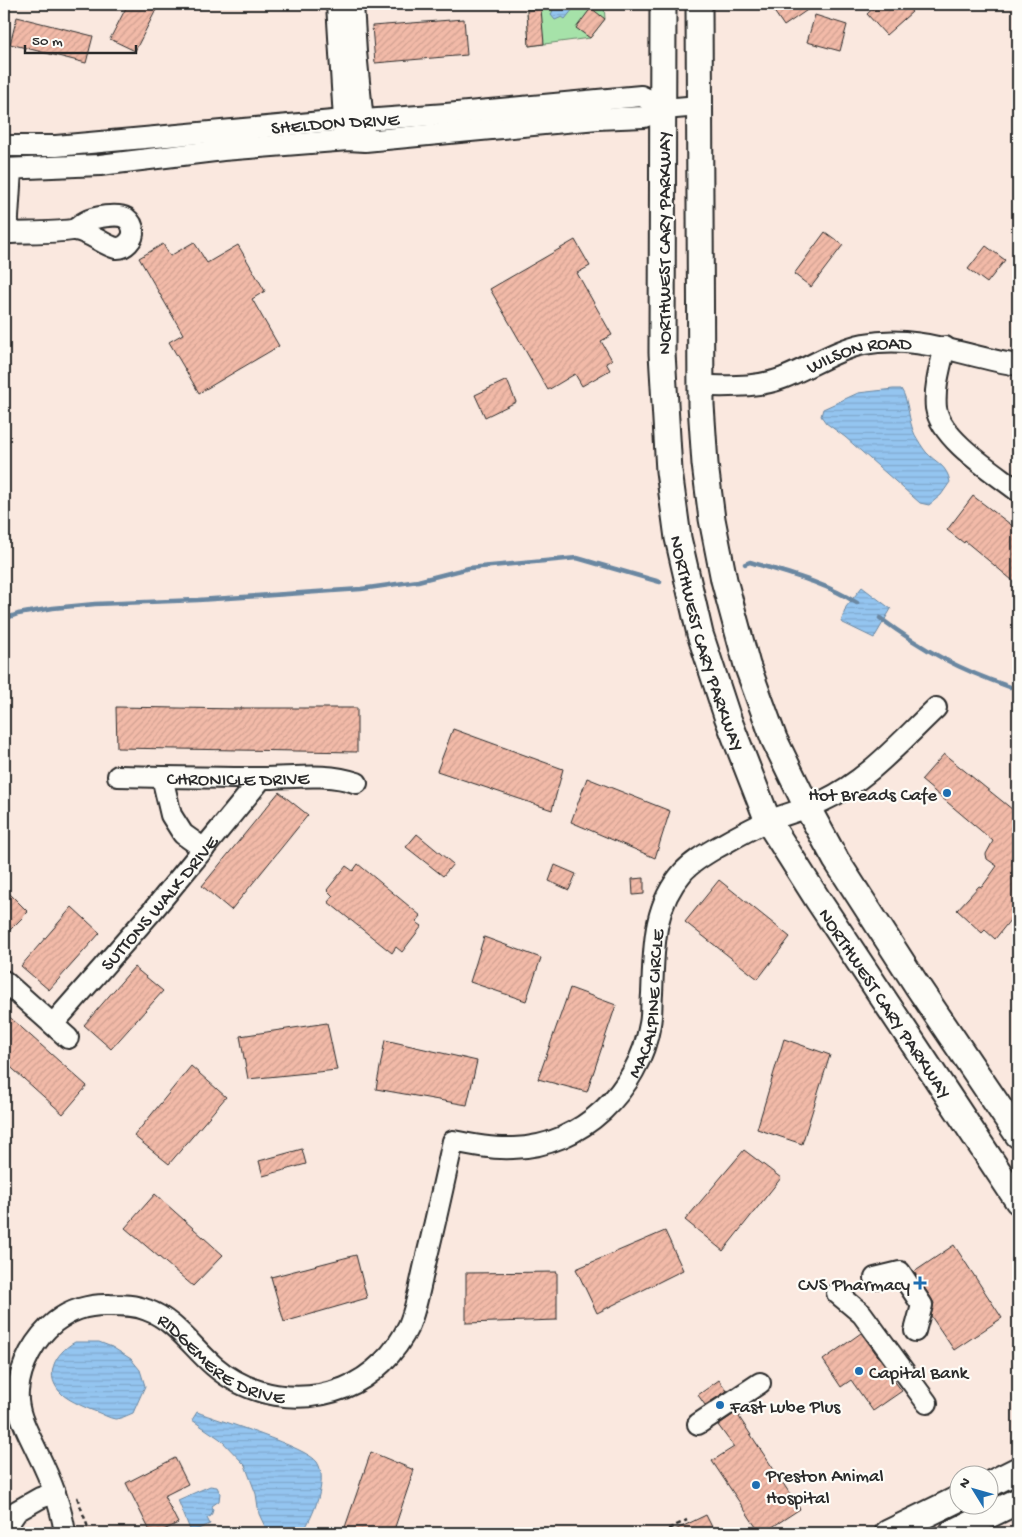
<svg xmlns="http://www.w3.org/2000/svg" width="1022" height="1537" font-family="'Gochi Hand',sans-serif">
	<style>
		.garden { fill: #a6e2a9; stroke: #68866a }
		.water { fill: url(#water-rules); stroke: #6a87a1 }
		.lines { fill: none; stroke-linecap: round; stroke-linejoin: round }
		.stream { stroke: #6a87a1; stroke-width: 4.5 }
		.building { fill: url(#building-hatch); stroke: #2b2b2b }
		.minor-casing { stroke: #2b2b2b; stroke-width: 24 }
		.major-casing { stroke: #2b2b2b; stroke-width: 29 }
		.path { stroke: #2b2b2b; stroke-width: 2.5; stroke-dasharray: 5 4; stroke-linecap: butt }
		.minor { stroke: #fdfcf7; stroke-width: 20 }
		.major { stroke: #fdfcf7; stroke-width: 25 }
		.poi-dot { fill: #1f6fb2; stroke: #fdfcf7; stroke-width: 2 }
		.labels { text-anchor: middle; stroke-width: 4.5; stroke-linejoin: round; paint-order: stroke }
		.street-label { font-size: 19px; fill: #2b2b2b; stroke: #fdfcf7 }
		.poi-label { font-size: 19px; fill: #2b2b2b; stroke: #fdfcf7; text-anchor: start }
	</style>
	<defs>
		<pattern id="water-rules" width="6" height="5" patternUnits="userSpaceOnUse" patternTransform="scale(1.25)"><rect width="6" height="5" fill="#94c5f0"/><path d="M0 2.5h6" fill="none" stroke="#80a9ce"/></pattern>
		<pattern id="building-hatch" width="6" height="6" patternUnits="userSpaceOnUse" patternTransform="scale(1.25)"><rect width="6" height="6" fill="#f2baa8"/><path d="M-1 1l2-2M0 6l6-6M5 7l2-2" fill="none" stroke="#d0a091"/></pattern>
	</defs>
	<rect width="100%" height="100%" fill="#fae8df"/>
	<filter id="ink" filterUnits="userSpaceOnUse"><feTurbulence type="fractalNoise" baseFrequency=".02" numOctaves="2"/><feDisplacementMap in="SourceGraphic" scale="10" xChannelSelector="R" yChannelSelector="G"/><feConvolveMatrix kernelMatrix="1 2 1 2 8 2 1 2 1" color-interpolation-filters="sRGB"/></filter>
	<g filter="url(#ink)">
		<path class="garden" d="M529 4H604L605 19 590 38 529 46 527 12Z"/>
		<path class="water" d="M554 4H577L565 19 562 17 555 20 551 15 553 10 550 8Z
			M893 389H901C909 400 908 421 915 435 918 440 922 447 926 452 936 463 947 465 950 482L941 495 929 505 920 503 845 437 826 423 821 416 823 409 858 393Z
			M862 587 891 609 874 638 841 622 846 607Z
			M75 1342H99L112 1347 131 1359 140 1370 145 1386 133 1413C128 1415 120 1419 115 1419 109 1418 102 1414 97 1412 88 1409 70 1401 63 1395 42 1376 55 1353 75 1342Z
			M197 1412C218 1420 307 1447 317 1462 329 1480 313 1517 302 1533H268L259 1514 256 1494 245 1465 220 1439 192 1420Z
			M210 1486 217 1487 220 1493 219 1501 212 1506 213 1510 211 1516 207 1518 210 1524 191 1532 178 1500Z"/>
		<g class="lines">
			<path class="stream" d="M745 564 750 562C786 573 824 582 857 603
				M880 618C923 650 960 670 1010 687
				M4 619 18 614 53 608 95 604 198 600 361 589 418 581 469 568 577 558 660 582"/>
		</g>
		<path class="building" d="M128 4H159L135 51 110 39Z
			M769 4H816L784 26Z
			M878 4H905L912 12 886 35 867 14Z
			M591 8 605 19 590 38 576 28Z
			M541 9 544 44 529 46 527 10Z
			M815 15 847 25 840 51 807 42Z
			M17 17 93 36 86 63 10 44Z
			M464 19 467 55 375 63 372 26Z
			M825 232 843 245 811 287 794 274Z
			M575 240 590 266 577 273 612 335 601 341 612 360 606 363 610 370 582 386 575 374 548 390 490 289Z
			M194 242 207 263 238 245 265 291 252 299 279 346 199 393 169 342 183 334 139 258 163 244 170 256Z
			M986 246 1005 260 987 283 968 269Z
			M507 380 516 402 485 417 475 395Z
			M973 496 1018 530V585L965 541 964 543 947 530Z
			M116 707 241 709V708H357V752L117 748Z
			M453 729 563 769 552 810 437 771Z
			M944 754 1018 814V910L995 939 985 930 982 933 957 910 979 886 982 887 997 866 987 859 986 854 993 841 921 780Z
			M587 778 670 811 655 858 571 822Z
			M279 792 308 815 231 910 202 886Z
			M417 834 453 864 443 876 406 847Z
			M358 864 421 916 416 922 422 926 402 952 396 947 392 953 328 902 333 896 327 890 346 866 353 871Z
			M555 865 576 874 569 890 549 881Z
			M644 878V894L633 895 632 879Z
			M719 880 790 937 758 979 685 922Z
			M4 888 28 912 4 936Z
			M72 907 100 933 49 990 21 966Z
			M484 937 541 958 526 1001 470 982Z
			M134 967 163 991 111 1049 84 1025Z
			M570 988 616 1005 587 1092 538 1079Z
			M4 1012 87 1086 63 1114 4 1061Z
			M327 1023 337 1070 248 1079 240 1036Z
			M784 1039 830 1055 802 1144 757 1129Z
			M385 1040 477 1061 467 1105 376 1089Z
			M191 1066 226 1097 169 1164 134 1136Z
			M302 1149 306 1164 263 1176 259 1161Z
			M744 1150 781 1178 723 1251 685 1220Z
			M155 1194 223 1255 193 1286 125 1228Z
			M665 1231 683 1270 597 1313 576 1269Z
			M954 1245 1002 1318 954 1350 931 1316 934 1303 914 1272Z
			M356 1255 367 1298 284 1322 271 1277Z
			M557 1272V1320L466 1323V1273Z
			M861 1333 894 1378 893 1379 902 1391 873 1411 851 1380 841 1387 823 1360Z
			M719 1380 727 1391 705 1405 698 1395Z
			M740 1410 743 1414 739 1417 800 1509 763 1533H760L712 1461 734 1447 718 1425Z
			M371 1452 414 1470 393 1533H343Z
			M175 1458 188 1484 164 1496 178 1523 158 1533H151L126 1483Z
			M706 1515 715 1533H669Z"/>
		<g class="lines">
			<g class="minor-casing">
				<g id="minor">
					<path d="M337 4 344 120 346 131"/>
					<path d="M353 4 356 52 364 132"/>
					<path id="s1" d="M4 146H56L344 120H364L446 114 641 96 654 102 664 109"/>
					<path d="M4 169 100 165 223 150 348 140 365 141 597 119 644 117 664 109 699 106"/>
					<path d="M11 170 7 233C28 232 52 233 72 230 77 229 81 224 85 222 93 217 118 213 126 218 130 221 133 226 133 231 134 239 125 249 116 248 103 245 92 233 75 230"/>
					<path d="M945 347C940 367 934 388 936 408 941 440 994 472 1018 491"/>
					<path id="s2" d="M700 386C728 386 757 388 783 378 811 367 835 350 864 344 920 334 965 357 1018 365"/>
					<path id="s3" d="M118 776C166 777 214 778 261 778 294 778 326 772 357 783"/>
					<path d="M162 777 171 815 183 834 204 849"/>
					<path d="M4 981 68 1038"/>
					<path id="s4" d="M53 1024 154 909 262 778"/>
					<path d="M875 1278 900 1272 922 1305 915 1331"/>
					<path d="M837 1293 862 1314 927 1403"/>
					<path d="M698 1424 760 1383"/>
					<path d="M4 1530 17 1511 40 1498 55 1493"/>
					<path id="s5" d="M65 1533C61 1505 51 1480 38 1454 29 1434 16 1414 18 1391 20 1365 35 1338 55 1322 70 1310 90 1304 110 1305 122 1305 135 1305 147 1310 175 1320 192 1347 214 1366 250 1397 300 1405 344 1388 372 1377 396 1353 409 1325 417 1306 420 1285 425 1264 435 1224 444 1182 453 1141 472 1145 492 1149 513 1148 581 1147 639 1090 650 1024 652 1014 651 1004 652 994 654 950 652 907 683 872 692 862 704 855 716 848 734 838 751 828 770 820 787 814 806 809 823 801 868 780 901 741 936 708"/>
				</g>
			</g>
			<g class="major-casing">
				<g id="major">
					<path id="s6" d="M663 4 662 353 669 471 678 538 700 634 727 716 768 821 818 900 1018 1201"/>
					<path d="M699 4 701 405 705 464 712 519 724 580 747 665 774 739 807 807 836 860 918 987 1018 1135"/>
					<path d="M990 1484 1018 1470"/>
					<path d="M888 1533 960 1498"/>
					<path d="M952 1533 1018 1501"/>
				</g>
			</g>
			<path class="path" d="M77 1497 90 1533
				M660 1533 687 1520"/>
			<use href="#minor" class="minor"/>
			<use href="#major" class="major"/>
		</g>
	</g>
	<g class="poi-dot">
		<circle cx="947" cy="793" r="5"/>
		<path d="M917.5 1275.5h5v5h5v5h-5v5h-5v-5h-5v-5h5z"/>
		<circle cx="859" cy="1371" r="5"/>
		<circle cx="720" cy="1405" r="5"/>
		<circle cx="756" cy="1485" r="5"/>
	</g>
	<g class="labels">
		<g class="street-label">
			<text dy="7" stroke="none"><textPath href="#s1" startOffset="332">SHELDON DRIVE</textPath></text>
			<text transform="translate(663 243) rotate(-90)" y="7">NORTHWEST CARY PARKWAY</text>
			<text dy="7" stroke="none"><textPath href="#s2" startOffset="165">WILSON ROAD</textPath></text>
			<text dy="7" stroke="none"><textPath href="#s6" startOffset="644">NORTHWEST CARY PARKWAY</textPath></text>
			<text dy="7" stroke="none"><textPath href="#s3" startOffset="120">CHRONICLE DRIVE</textPath></text>
			<text dy="7" stroke="none"><textPath href="#s4" startOffset="161">SUTTONS WALK DRIVE</textPath></text>
			<text dy="7" stroke="none"><textPath href="#s5" startOffset="1116">MACALPINE CIRCLE</textPath></text>
			<text dy="7" stroke="none"><textPath href="#s6" startOffset="1049">NORTHWEST CARY PARKWAY</textPath></text>
			<text dy="7" stroke="none"><textPath href="#s5" startOffset="418">RIDGEMERE DRIVE</textPath></text>
		</g>
		<g class="poi-label">
			<text x="937" y="800" text-anchor="end">Hot Breads Cafe</text>
			<text x="910" y="1290" text-anchor="end">CVS Pharmacy</text>
			<text x="869" y="1378">Capital Bank</text>
			<text x="730" y="1412">Fast Lube Plus</text>
			<text x="766" y="1481">Preston Animal<tspan x="766" dy="22">Hospital</tspan></text>
		</g>
	</g>
	<rect width="1022" height="1537" fill="none" stroke="#fdfcf7" stroke-width="20"/>
	<rect x="10" y="10" width="1002" height="1517" fill="none" stroke="#2b2b2b" stroke-width="2" filter="url(#ink)"/>
	<g transform="translate(974 1490) rotate(307)"><circle r="24" fill="#fdfcf7" stroke="#a9a8a5"/>
	<path d="M0-4L9 19L0 12L-9 19Z" fill="#1f6fb2"/>
	<text y="-8" font-size="14" font-weight="bold" text-anchor="middle" fill="#2b2b2b">N</text>
	</g>
	<path d="M25 45v8h111v-8" fill="none" stroke="#2b2b2b" stroke-width="2.5"/>
	<text x="32" y="45" font-size="15" fill="#2b2b2b" stroke="#fdfcf7" stroke-width="4" paint-order="stroke">50 m</text>
</svg>
